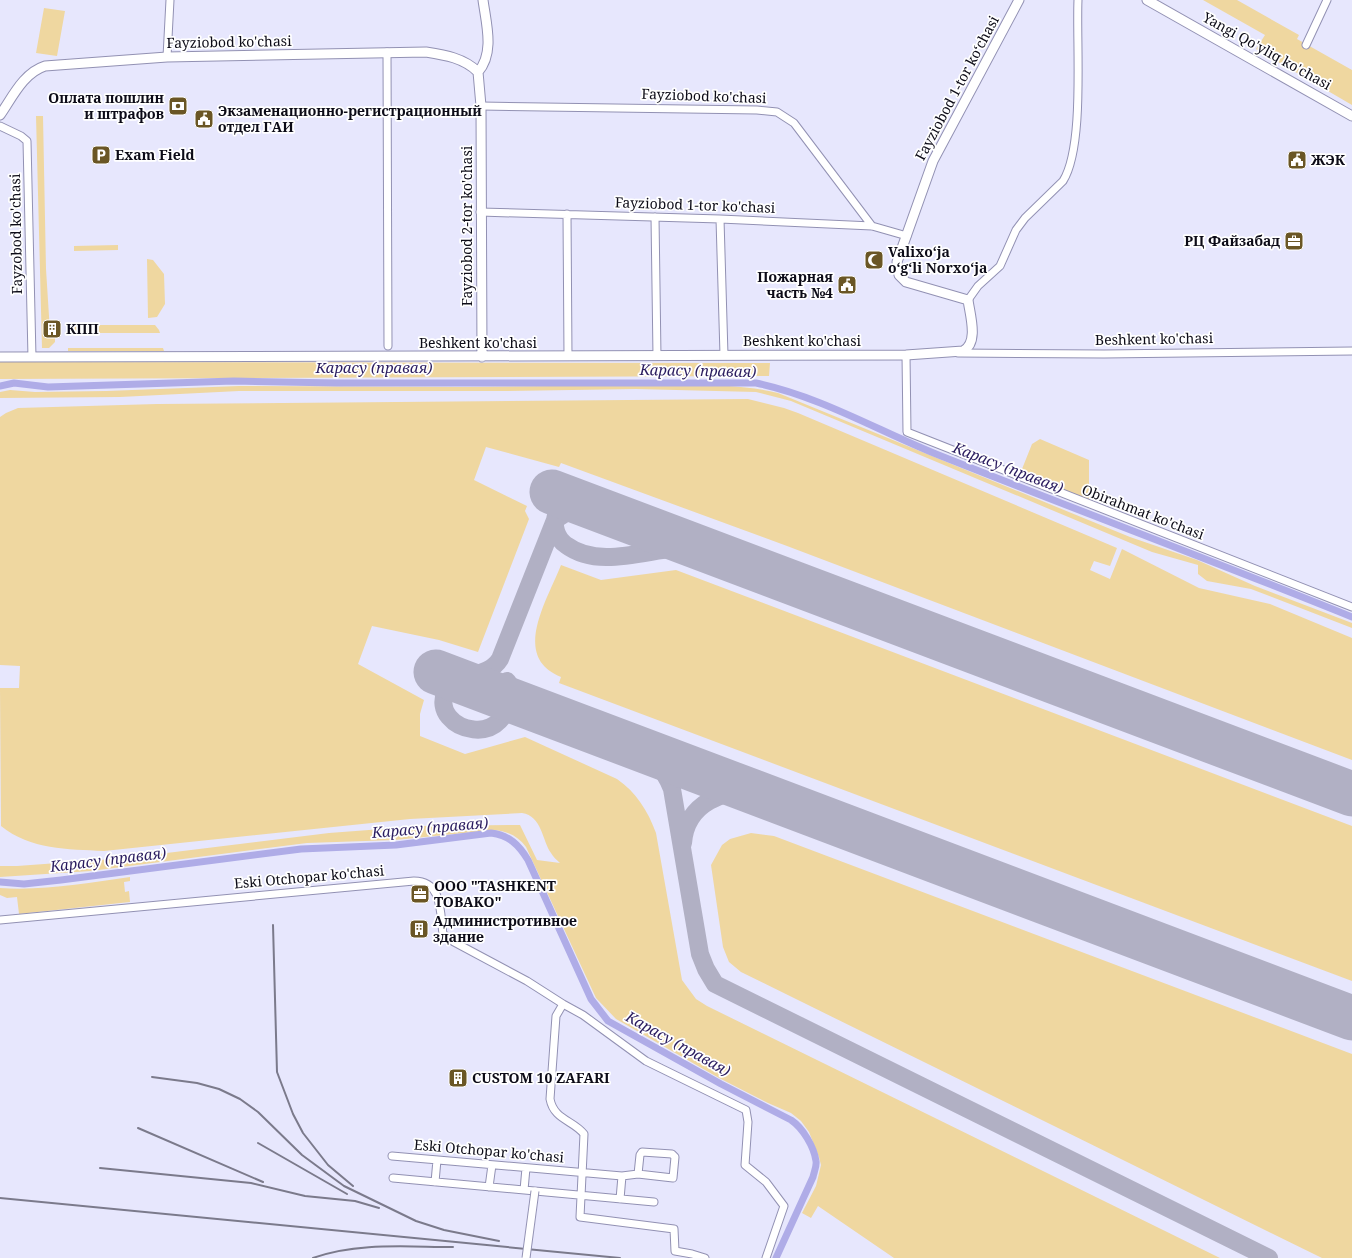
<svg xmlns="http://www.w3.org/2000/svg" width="1352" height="1258" font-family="'Noto Serif',serif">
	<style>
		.green { fill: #efd7a0 }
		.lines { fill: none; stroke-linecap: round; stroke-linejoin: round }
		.canal { stroke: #aface7; stroke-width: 7 }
		.taxiway { stroke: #b1b0c4; stroke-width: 18 }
		.runway { stroke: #b1b0c4; stroke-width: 45 }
		.street-casing { stroke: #9291b3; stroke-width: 9 }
		.secondary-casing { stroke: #9291b3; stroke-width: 11 }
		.street { stroke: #fff; stroke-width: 7 }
		.secondary { stroke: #fff; stroke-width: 9 }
		.rail { stroke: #7b7a8b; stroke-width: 2 }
		.street-bridge-casing { stroke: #9291b3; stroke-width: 9; stroke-linecap: butt }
		.street-bridge { stroke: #fff; stroke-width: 7 }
		.labels { text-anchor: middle; stroke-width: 3.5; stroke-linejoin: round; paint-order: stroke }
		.street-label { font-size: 14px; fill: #0c0b17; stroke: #fff }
		.poi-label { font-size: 14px; font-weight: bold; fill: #0c0b17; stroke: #fff; text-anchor: start }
		.water-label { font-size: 15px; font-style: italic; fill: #2a1c5f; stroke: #fff }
	</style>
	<rect width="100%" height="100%" fill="#e7e7fd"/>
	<path class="green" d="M1203 0H1237L1299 35 1297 39 1352 70V105L1256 49 1265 35Z
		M44 8 65 11 57 56 36 53Z
		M36 116H43L46 269 50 332H55V342L49 348H42Z
		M118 245V250L74 251V246Z
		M147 259 153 260 164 274 165 304 157 317 148 318Z
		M72 325H155L159 330 160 333H68Z
		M68 348H163L164 351H68Z
		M0 362 770 363 769 376 0 379Z
		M636 385C683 386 733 382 778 393L1130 537 1197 560 1255 586 1352 623V628L1251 589 1207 581 1198 574V565L1152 552 791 401 756 392 636 389 508 391H239L120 397 0 398V392L10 390 35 392 106 391 239 386 466 387Z
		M748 399 784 408 798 413 1117 548 1110 566 1094 561 1090 570 1110 579 1122 549 1199 588 1270 604 1352 638V760L787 546 561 463 559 467 486 447 474 480 527 506 525 511 529 519 478 652 439 640 372 626 358 664 424 700 420 714V736L465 754 525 737 617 779C636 792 648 811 656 833L682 980 696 999 707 1006 1220 1258H894L818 1206 811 1218 802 1213 816 1186 821 1165 819 1157 809 1132 801 1121 791 1113 768 1103 719 1078 616 1019 596 998 526 847C518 836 507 831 494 830L395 840 307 843 91 871 0 877V866H17L126 858 329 833 422 826 520 825 537 860 560 863C557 860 553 857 551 853 542 840 542 816 522 813L410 819 104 851C67 849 31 850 1 826L0 688H19L20 666 0 665V417L6 413 18 408 157 404Z
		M1040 439 1089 460V501L1020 474 1032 444Z
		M561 565 601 580 676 570 1352 826V981L559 683 561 677C510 657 548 599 561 565Z
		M751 833 774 836 1352 1054V1258H1322L741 972 729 962 723 947 711 865 722 845 730 839Z
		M130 877V881L124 882 125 892 129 891 130 902 19 914 17 897 7 898 0 895V888C43 891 87 883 130 877Z"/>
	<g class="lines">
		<path class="canal" d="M0 386 14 383 48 387 234 381 337 383H756C819 396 877 430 936 454 1074 509 1214 561 1352 617
			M0 882 24 884 61 880 301 849 396 845 491 833C509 835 519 845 528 860L591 999 608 1021 721 1084 791 1120C803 1128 814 1147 816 1161 817 1166 814 1172 813 1177L776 1258"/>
		<path class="taxiway" d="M586 495 598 499 616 516
			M556 515C553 526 556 538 566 545 601 571 652 547 691 547 696 547 701 548 706 550
			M507 681 520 699 543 712
			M508 683C517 756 427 731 446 691 456 671 487 680 500 659L555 520 572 509 594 507
			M629 745C650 755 664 767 672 789L700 954 706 969 715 984 1269 1258
			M683 843C686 803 725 787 759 794"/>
		<path class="runway" d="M552 492 1352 794
			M436 672 1352 1018"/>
		<g class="street-casing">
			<path id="street" d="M1306 45 1327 0
				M387 52 388 346
				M167 57 170 0
				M481 106 757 110 777 112 794 123 872 226
				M0 126 21 136 27 141 32 357
				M480 212 720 219 872 226 907 236
				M567 214 568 356
				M655 217 657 356
				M720 219 724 355
				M968 300 978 286 1000 266 1016 230 1025 218 1063 181C1085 146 1076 43 1078 0
				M958 353 1104 354 1352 351
				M906 355 907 432 1352 607
				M0 920 414 881C443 881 440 913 443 934L454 942 527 981 563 1004 556 1016 550 1099C554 1120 573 1120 584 1134L580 1217 674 1229 675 1251 692 1254 705 1258
				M563 1004 583 1015 646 1061 746 1110 748 1122 745 1165 766 1182 784 1206 766 1258
				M392 1156 622 1176 638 1174 673 1178 675 1157 672 1154 642 1152 640 1155 638 1174
				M393 1178 654 1202
				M435 1182 437 1160
				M489 1187 492 1165
				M524 1190 526 1168
				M620 1199 622 1176"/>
		</g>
		<g class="secondary-casing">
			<path id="secondary" d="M1147 0 1352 116
				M478 72 481 106 482 357
				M478 72C495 53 486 23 483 0
				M0 115C12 98 23 73 45 66L167 57 426 52C445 55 464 58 478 72
				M0 357 906 355 963 351C979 343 970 315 968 300L906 282 899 275 897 262 933 161 1019 0"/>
		</g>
		<use href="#street" class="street"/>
		<use href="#secondary" class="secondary"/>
		<path class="rail" d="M273 925 277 1072 293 1114 303 1133 328 1165 353 1186
			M152 1077 197 1083 219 1089 240 1099 258 1112 302 1155 344 1186 416 1221 444 1230 499 1241
			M138 1128 263 1182
			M258 1143 347 1194
			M100 1168 251 1183 305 1196 355 1201 379 1208
			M0 1198 620 1258
			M313 1258C357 1242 407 1247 453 1247"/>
		<g class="street-bridge-casing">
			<path id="street-bridge" d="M526 1258 535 1191"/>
		</g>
		<use href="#street-bridge" class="street-bridge"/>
	</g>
	<defs>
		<g id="bank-square" transform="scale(1)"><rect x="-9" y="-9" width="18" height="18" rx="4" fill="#6a5625" stroke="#fff"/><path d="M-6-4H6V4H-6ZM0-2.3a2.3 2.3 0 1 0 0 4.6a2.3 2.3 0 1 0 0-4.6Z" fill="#fff"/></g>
		<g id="civic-square" transform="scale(1)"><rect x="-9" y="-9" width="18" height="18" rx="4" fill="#6a5625" stroke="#fff"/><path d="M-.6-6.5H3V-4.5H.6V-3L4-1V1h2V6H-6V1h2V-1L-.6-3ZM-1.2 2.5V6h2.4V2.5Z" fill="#fff"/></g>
		<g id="parking-square" transform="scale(1)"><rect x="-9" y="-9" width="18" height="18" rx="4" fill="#6a5625" stroke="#fff"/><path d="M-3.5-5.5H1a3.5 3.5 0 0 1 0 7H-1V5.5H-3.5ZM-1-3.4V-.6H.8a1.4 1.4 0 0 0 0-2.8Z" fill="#fff"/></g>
		<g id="office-square" transform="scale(1)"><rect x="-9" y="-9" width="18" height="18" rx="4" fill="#6a5625" stroke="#fff"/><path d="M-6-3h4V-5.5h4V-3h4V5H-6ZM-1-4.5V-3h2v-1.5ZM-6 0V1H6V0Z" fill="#fff"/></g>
		<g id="mosque-square" transform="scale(1)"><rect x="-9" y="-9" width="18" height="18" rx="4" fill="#6a5625" stroke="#fff"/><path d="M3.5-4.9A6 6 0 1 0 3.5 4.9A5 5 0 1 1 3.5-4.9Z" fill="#fff"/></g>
		<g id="building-square" transform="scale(1)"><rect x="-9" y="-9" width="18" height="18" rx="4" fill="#6a5625" stroke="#fff"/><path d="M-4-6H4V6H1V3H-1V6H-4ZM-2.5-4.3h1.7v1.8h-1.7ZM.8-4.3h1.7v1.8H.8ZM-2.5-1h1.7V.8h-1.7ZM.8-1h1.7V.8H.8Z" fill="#fff"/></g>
	</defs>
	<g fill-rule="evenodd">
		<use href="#bank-square" x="178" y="106"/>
		<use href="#civic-square" x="204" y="119"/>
		<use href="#parking-square" x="101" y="155"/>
		<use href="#civic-square" x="1297" y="160"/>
		<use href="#office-square" x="1294" y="241"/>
		<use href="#mosque-square" x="874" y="260"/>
		<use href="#civic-square" x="847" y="285"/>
		<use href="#building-square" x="52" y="329"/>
		<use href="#office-square" x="420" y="894"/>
		<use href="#building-square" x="419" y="929"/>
		<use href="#building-square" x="458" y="1078"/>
	</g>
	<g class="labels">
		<g class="street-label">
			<text transform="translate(229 42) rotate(-1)" y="5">Fayziobod ko'chasi</text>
			<text transform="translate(1267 51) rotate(29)" y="5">Yangi Qo'yliq ko'chasi</text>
			<text transform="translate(957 88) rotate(-62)" y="5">Fayziobod 1-tor koʻchasi</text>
			<text transform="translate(704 96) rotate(2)" y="5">Fayziobod ko'chasi</text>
			<text transform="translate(695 205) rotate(2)" y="5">Fayziobod 1-tor ko'chasi</text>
			<text transform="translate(467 226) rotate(-90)" y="5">Fayziobod 2-tor ko'chasi</text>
			<text transform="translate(16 234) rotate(-91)" y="5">Fayzobod ko'chasi</text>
			<text transform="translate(1154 339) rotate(-1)" y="5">Beshkent ko'chasi</text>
			<text x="802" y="346">Beshkent ko'chasi</text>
			<text x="478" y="348">Beshkent ko'chasi</text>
			<text transform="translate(1143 512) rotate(21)" y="5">Obirahmat ko'chasi</text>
			<text transform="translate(309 877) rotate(-5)" y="5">Eski Otchopar ko'chasi</text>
			<text transform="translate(489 1151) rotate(5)" y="5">Eski Otchopar ko'chasi</text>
		</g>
		<g class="poi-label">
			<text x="164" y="103" text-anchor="end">Оплата пошлин<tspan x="164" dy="16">и штрафов</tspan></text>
			<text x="218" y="116">Экзаменационно-регистрационный<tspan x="218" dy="16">отдел ГАИ</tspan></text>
			<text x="115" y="160">Exam Field</text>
			<text x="1311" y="165">ЖЭК</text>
			<text x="1280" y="246" text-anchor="end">РЦ Файзабад</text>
			<text x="888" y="257">Valixoʻja<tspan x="888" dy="16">oʻgʻli Norxoʻja</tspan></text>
			<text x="833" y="282" text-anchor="end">Пожарная<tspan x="833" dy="16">часть №4</tspan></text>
			<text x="66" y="334">КПП</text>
			<text x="434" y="891">OOO "TASHKENT<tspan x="434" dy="16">TOBAKO"</tspan></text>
			<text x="433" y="926">Администротивное<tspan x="433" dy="16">здание</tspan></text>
			<text x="472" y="1083">CUSTOM 10 ZAFARI</text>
		</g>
		<g class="water-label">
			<text x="374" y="373">Карасу (правая)</text>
			<text transform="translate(698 371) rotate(1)" y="5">Карасу (правая)</text>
			<text transform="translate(1008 468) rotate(21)" y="5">Карасу (правая)</text>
			<text transform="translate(430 828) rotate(-5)" y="5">Карасу (правая)</text>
			<text transform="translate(108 860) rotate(-7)" y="5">Карасу (правая)</text>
			<text transform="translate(678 1044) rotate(29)" y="5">Карасу (правая)</text>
		</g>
	</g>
</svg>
